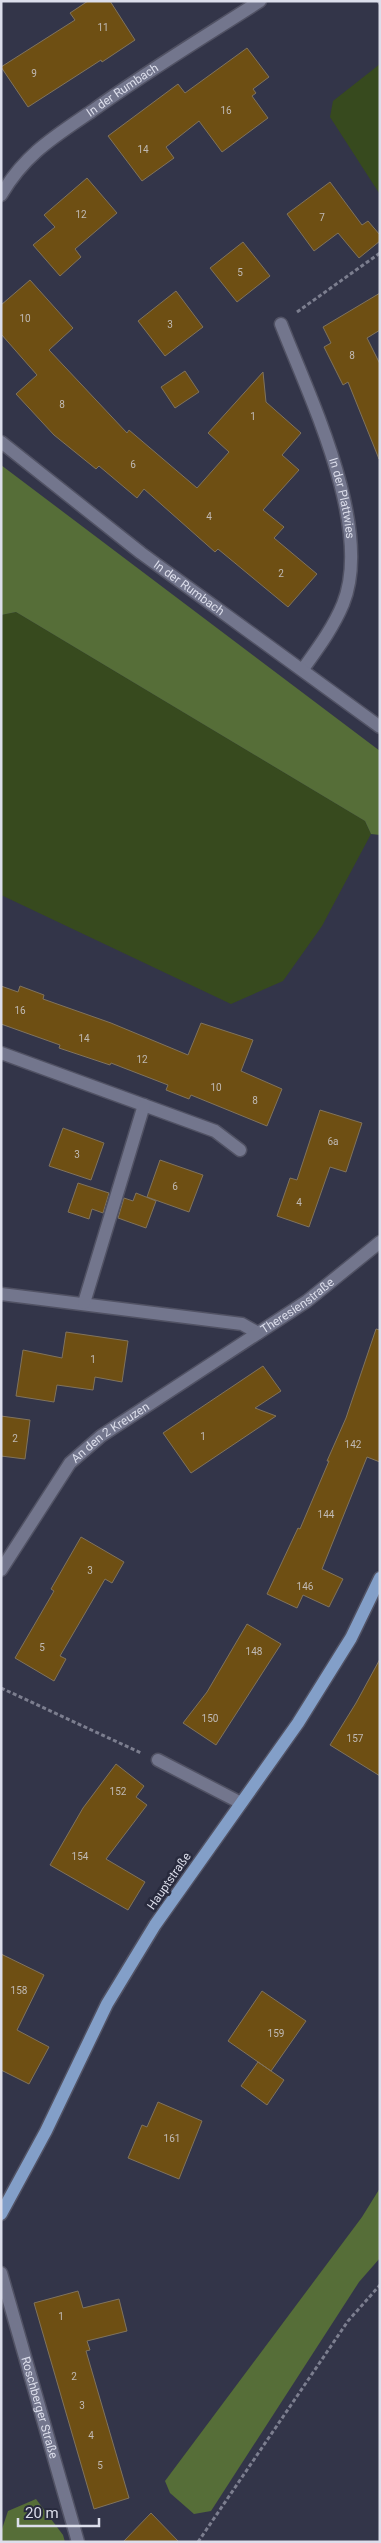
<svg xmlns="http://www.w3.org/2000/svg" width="381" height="2543" font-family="Roboto,sans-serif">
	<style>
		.green { fill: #374a1e }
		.forest { fill: #566e38 }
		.building { fill: #6e4f13; stroke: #80735d }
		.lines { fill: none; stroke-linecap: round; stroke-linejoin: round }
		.minor-casing { stroke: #515264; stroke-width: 15 }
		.major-casing { stroke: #515264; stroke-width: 15 }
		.path { stroke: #7c7e8f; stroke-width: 3; stroke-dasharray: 4 2.5; stroke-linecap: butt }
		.minor { stroke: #73768d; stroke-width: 12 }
		.major { stroke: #839fc8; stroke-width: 12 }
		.labels { text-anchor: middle; stroke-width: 5; stroke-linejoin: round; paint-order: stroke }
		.number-label { font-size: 10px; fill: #c0bab5 }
		.street-label { font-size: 12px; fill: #dcdeeb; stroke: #292b3e }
	</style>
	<rect width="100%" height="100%" fill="#333549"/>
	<path class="green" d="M380 64V197L379 193 330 117 333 101Z
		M16 612 365 821 371 834 322 926 283 981 231 1004 1 895V615Z"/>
	<path class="forest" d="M1 465 380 751V835L371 834 365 821 16 612 1 615Z
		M380 2188V2258L359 2282 211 2511 194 2514 170 2493 165 2481 362 2217Z
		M36 2499 63 2535 65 2542H1V2532L8 2511Z"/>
	<path class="building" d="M88 1H110L135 40 102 62 101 60 28 107 1 67 75 20 70 13Z
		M247 48 269 77 253 89 256 93 252 96 268 118 222 152 199 121 166 147 174 158 142 181 108 136 178 84 185 93Z
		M87 178 117 213 75 249 81 257 60 276 33 245 55 227 44 215Z
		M330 182 362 225 368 221 380 235V241L359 258 338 233 314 251 287 214Z
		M243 242 270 276 237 302 210 268Z
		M30 280 73 328 49 350 127 433 129 430 197 488 229 452 208 433 263 372 266 402 301 433 282 455 299 470 263 510 284 527 274 538 317 574 288 607 218 549 215 552 144 489 137 498 99 466 96 469 54 435 16 394 37 375 1 334V305Z
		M176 291 203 327 165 356 138 321Z
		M380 293V330L367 338 380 364 379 459 348 382 343 385 324 347 331 343 323 327Z
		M185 371 199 392 175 408 161 387Z
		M1 986 18 992 20 986 44 995 43 999 111 1023 188 1055 201 1023 253 1040 241 1071 282 1089 267 1126 191 1095 189 1099 166 1090 168 1085 111 1063 110 1065 59 1048 60 1045 1 1024Z
		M320 1110 362 1123 346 1172 330 1167 309 1227 277 1216 290 1178 297 1180Z
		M63 1128 104 1143 91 1180 49 1166Z
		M160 1160 203 1175 189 1212 147 1197Z
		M78 1183 109 1193 103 1213 92 1209 89 1219 68 1212Z
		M136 1193 156 1201 146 1228 118 1218 124 1198 133 1201Z
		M376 1329 380 1330V1462L367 1457 322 1569 343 1579 329 1607 303 1595 297 1608 267 1594 298 1528 300 1529 329 1461H327L346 1418Z
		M66 1332 128 1341 122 1382 95 1377 93 1390 57 1385 54 1402 16 1396 23 1350 62 1358Z
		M263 1366 281 1391 255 1408 276 1416 191 1473 163 1433Z
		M1 1416 30 1420 25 1459 1 1456Z
		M81 1537 124 1562 112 1583 105 1579 60 1656 66 1659 54 1681 15 1658 54 1591 51 1589Z
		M247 1624 281 1644 216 1745 183 1723 207 1692Z
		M380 1659V1776L330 1745 356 1703Z
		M116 1764 144 1786 136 1797 147 1805 106 1859 145 1882 128 1910 50 1865 83 1808Z
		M1 1954 44 1975 17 2030 49 2047 29 2084 1 2070Z
		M262 1991 306 2021 271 2071 228 2041Z
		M258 2062 284 2080 267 2105 241 2086Z
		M158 2102 202 2121 179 2179 128 2158 142 2125 147 2127Z
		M78 2291 83 2308 119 2299 127 2331 87 2341 90 2350 86 2351 129 2498 94 2509 34 2303Z
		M151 2513 179 2542H123Z"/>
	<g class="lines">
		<g class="minor-casing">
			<g id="minor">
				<path id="s1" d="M1 195C25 154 54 137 92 111 146 72 204 37 260 1"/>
				<path id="s2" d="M281 324C309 396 374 528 343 604 333 628 318 648 303 669"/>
				<path id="s3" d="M1 442 141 553 380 727"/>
				<path d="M1 1053 215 1131 240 1150"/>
				<path d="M1 1294 242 1324 258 1333"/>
				<path d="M84 1303 144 1105"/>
				<path id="s4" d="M1 1570 70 1463 101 1436 307 1301 380 1242"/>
				<path d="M158 1760 241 1803"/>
				<path id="s5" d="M1 2273 78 2542"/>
			</g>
		</g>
		<g class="major-casing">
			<path id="major" d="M1 2214 46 2131 107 2004 155 1925 298 1723 351 1638 380 1578"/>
		</g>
		<path class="path" d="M378 1 380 4
			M297 312 380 253
			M1 1688 141 1753
			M198 2542 348 2321 380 2285"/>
		<use href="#minor" class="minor"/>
		<use href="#major" class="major"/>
	</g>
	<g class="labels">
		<g class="number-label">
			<text x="103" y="31">11</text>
			<text x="34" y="77">9</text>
			<text x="226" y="114">16</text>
			<text x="143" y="153">14</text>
			<text x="81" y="218">12</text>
			<text x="322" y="221">7</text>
			<text x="240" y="276">5</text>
			<text x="25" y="322">10</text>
			<text x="170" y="328">3</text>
			<text x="352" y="359">8</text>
			<text x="62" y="408">8</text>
			<text x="253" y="420">1</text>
			<text x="133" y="468">6</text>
			<text x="209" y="520">4</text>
			<text x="281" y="577">2</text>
			<text x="20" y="1014">16</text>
			<text x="84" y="1042">14</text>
			<text x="142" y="1063">12</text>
			<text x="216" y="1091">10</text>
			<text x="255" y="1104">8</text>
			<text x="333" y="1145">6a</text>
			<text x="77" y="1158">3</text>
			<text x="175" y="1190">6</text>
			<text x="299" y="1206">4</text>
			<text x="93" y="1363">1</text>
			<text x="203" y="1440">1</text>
			<text x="15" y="1442">2</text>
			<text x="353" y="1448">142</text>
			<text x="326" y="1518">144</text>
			<text x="90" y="1574">3</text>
			<text x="305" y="1590">146</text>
			<text x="42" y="1651">5</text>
			<text x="254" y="1655">148</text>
			<text x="210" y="1722">150</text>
			<text x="355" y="1742">157</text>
			<text x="118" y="1795">152</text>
			<text x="80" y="1860">154</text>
			<text x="19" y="1994">158</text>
			<text x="276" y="2037">159</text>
			<text x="172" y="2142">161</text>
			<text x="61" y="2320">1</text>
			<text x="74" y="2380">2</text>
			<text x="82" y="2409">3</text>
			<text x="91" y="2439">4</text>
			<text x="100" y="2469">5</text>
		</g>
		<g class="street-label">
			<text dy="4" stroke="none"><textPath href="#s1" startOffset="162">In der Rumbach</textPath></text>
			<text dy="4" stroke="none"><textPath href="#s2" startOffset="185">In der Plattwies</textPath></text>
			<text dy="4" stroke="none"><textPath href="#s3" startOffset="238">In der Rumbach</textPath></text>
			<text dy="4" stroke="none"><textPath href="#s4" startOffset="404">Theresienstraße</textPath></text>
			<text dy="4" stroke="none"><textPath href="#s4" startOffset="178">An den 2 Kreuzen</textPath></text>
			<text transform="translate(169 1881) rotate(-55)" y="4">Hauptstraße</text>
			<text dy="4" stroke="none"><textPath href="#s5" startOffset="140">Roschberger Straße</textPath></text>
		</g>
	</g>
	<rect width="381" height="2543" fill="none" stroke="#dcdeeb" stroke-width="5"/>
	<path d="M18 2518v8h81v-8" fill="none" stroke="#dcdeeb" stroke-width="2.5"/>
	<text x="25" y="2518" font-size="15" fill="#dcdeeb" stroke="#292b3e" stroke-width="4" paint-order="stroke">20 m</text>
</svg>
